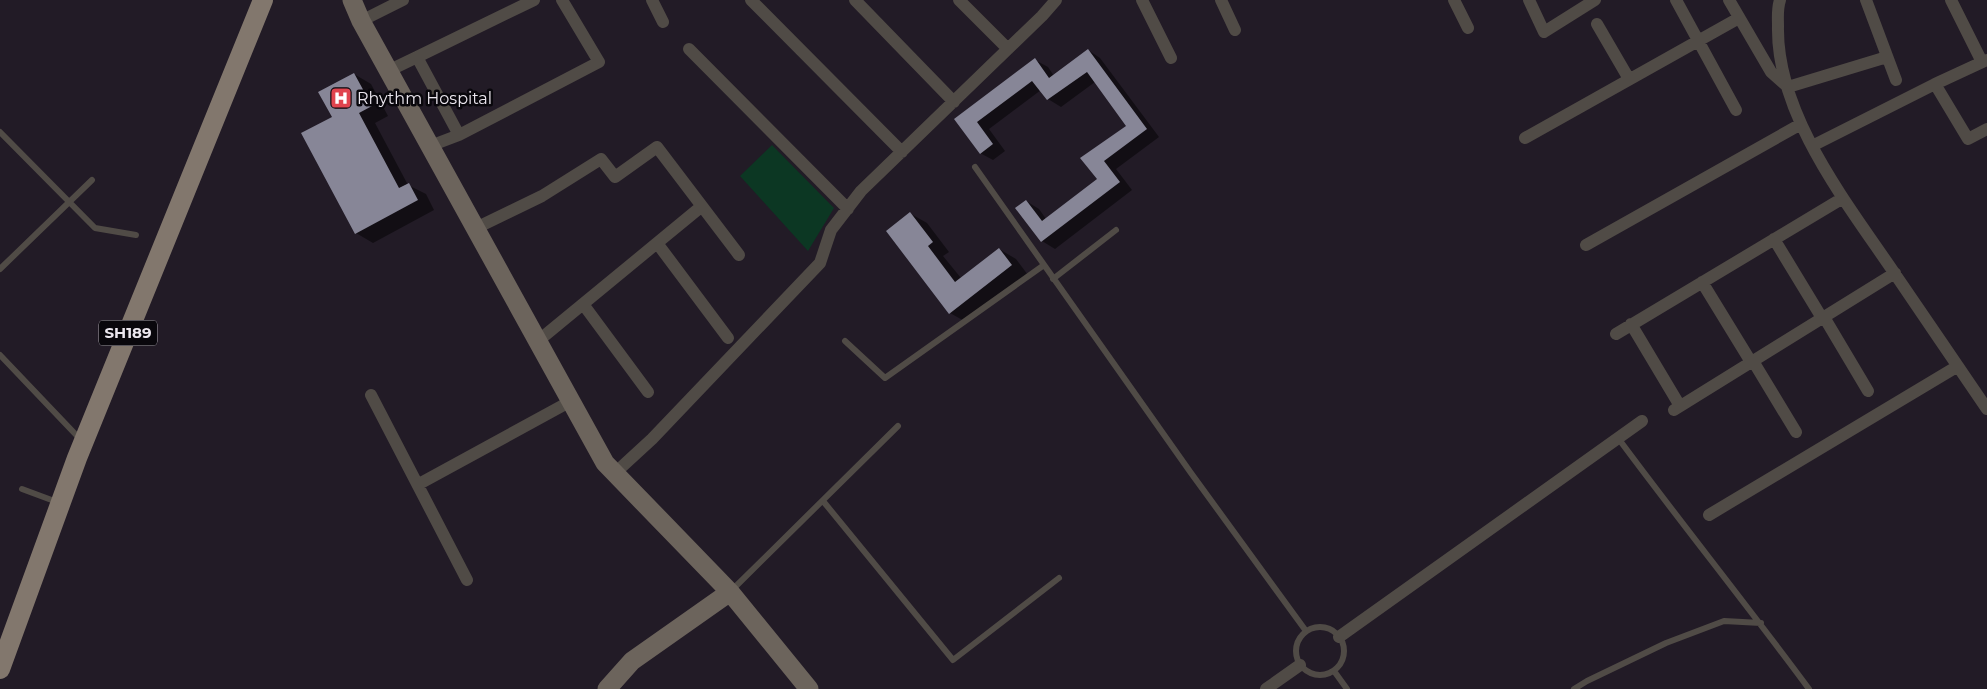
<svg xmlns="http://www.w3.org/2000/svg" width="1987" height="689" font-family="Montserrat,sans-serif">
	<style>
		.green { fill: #0c3723 }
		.shadow { fill: #0007 }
		.building { fill: #878697 }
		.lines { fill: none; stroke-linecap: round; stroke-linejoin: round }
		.lane { stroke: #504b46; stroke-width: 6 }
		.street { stroke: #504b46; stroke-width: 12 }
		.secondary { stroke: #6c645c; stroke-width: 19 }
		.primary { stroke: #82776d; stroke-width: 20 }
		.labels { text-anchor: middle; stroke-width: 5; stroke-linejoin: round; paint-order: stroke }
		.shield { fill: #09070c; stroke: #a8a4ab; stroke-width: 1 }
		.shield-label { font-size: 15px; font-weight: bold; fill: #ece7ef }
		.poi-label { font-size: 16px; fill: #ece7ef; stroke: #09070c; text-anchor: start }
	</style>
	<rect width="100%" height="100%" fill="#221b26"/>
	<path class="green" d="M772 145 834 208 808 251 740 176Z"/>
	<path class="shadow" d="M1088 50 1100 58 1159 137 1116 169 1132 190 1055 249 1042 241 1026 201 1039 209 1046 219 1098 179 1082 158 1128 126 1095 82 1061 107 1048 99 1041 90 989 129 1005 151 993 160 980 153 955 119 1035 60 1048 67 1054 76Z
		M354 74 371 84 388 116 375 123 408 185 426 194 434 210 373 243 356 233 333 117Z
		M911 214 927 223 949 252 943 256 961 278 999 249 1016 259 1028 275 966 322 950 313Z"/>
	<path class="building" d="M1088 49 1147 129 1104 161 1120 182 1041 242 1015 208 1026 200 1042 221 1097 179 1080 158 1126 126 1087 72 1047 100 1032 81 977 122 993 144 980 154 954 119 1035 58 1049 78Z
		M354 73 372 106 359 113 399 188 409 183 418 200 355 234 301 133 332 117 318 92Z
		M910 212 933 242 928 246 955 282 999 248 1012 265 949 314 886 231Z"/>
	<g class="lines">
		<path class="lane" d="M0 132 95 228 136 235
			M975 167 1191 473 1306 631
			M0 269 92 180
			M1053 279 1116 230
			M845 341 885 378 1044 265
			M0 355 80 439
			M1618 438C1681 523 1747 605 1809 689
			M22 489 57 502
			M823 501 953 660 1059 578
			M731 591 898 426
			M1296 651a24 24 0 1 1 48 0a24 24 0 1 1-48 0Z
			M1334 671 1347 689
			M1574 689 1587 681 1666 643 1724 621 1761 623"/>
		<path class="street" d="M652 0 663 22
			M751 0 902 152
			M855 0 954 102
			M959 0 1008 49
			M1142 0 1171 58
			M1221 0 1235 30
			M1454 0 1468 28
			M1529 0 1544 32 1595 0
			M1676 0 1736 110
			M1729 0 1771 72 1788 87 1887 57
			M1780 0C1777 9 1778 18 1778 26 1776 115 1847 203 1895 274 1926 319 1956 364 1987 409
			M1866 0 1896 80
			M1951 0 1982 62
			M361 21 403 0
			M1597 24 1629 79
			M689 49 848 209
			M388 71 417 57
			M1935 84 1968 139 1987 129
			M459 135 417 57 534 0
			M1525 138 1739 18
			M430 146 459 135 599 62 562 0
			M1812 146 1935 84 1987 60
			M476 228 542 196 601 159 615 177 657 147 739 255
			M1774 239 1822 318
			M657 243 728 338
			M1586 245 1801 124
			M1702 282 1751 362
			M583 304 648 392
			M1824 317 1868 391
			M1631 324 1680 406
			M1616 334 1843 198
			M538 341 702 206
			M1753 361 1796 432
			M371 395 467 580
			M1674 410 1895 273
			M615 473 652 439 820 263 831 230 861 191 1042 16 1056 0
			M419 484 571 401
			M1709 515 1958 366
			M1339 637 1642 421
			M1266 689 1300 665"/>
		<path class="secondary" d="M352 0 361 21 605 463 730 592 809 689
			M607 689 632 661 730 592"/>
		<path class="primary" d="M0 669 77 458 263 0"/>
	</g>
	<defs>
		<g id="hospital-square" transform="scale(1.125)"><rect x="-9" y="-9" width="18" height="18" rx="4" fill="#e0444e" stroke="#09070c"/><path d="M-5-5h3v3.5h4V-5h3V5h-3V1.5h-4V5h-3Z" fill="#fff"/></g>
	</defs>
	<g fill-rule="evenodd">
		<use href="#hospital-square" x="341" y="98"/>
	</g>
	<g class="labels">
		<rect class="shield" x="99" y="320.5" width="58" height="25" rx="4"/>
		<g class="shield-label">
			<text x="128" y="338">SH189</text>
		</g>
		<g class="poi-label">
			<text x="357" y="104">Rhythm Hospital</text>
		</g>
	</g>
</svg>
